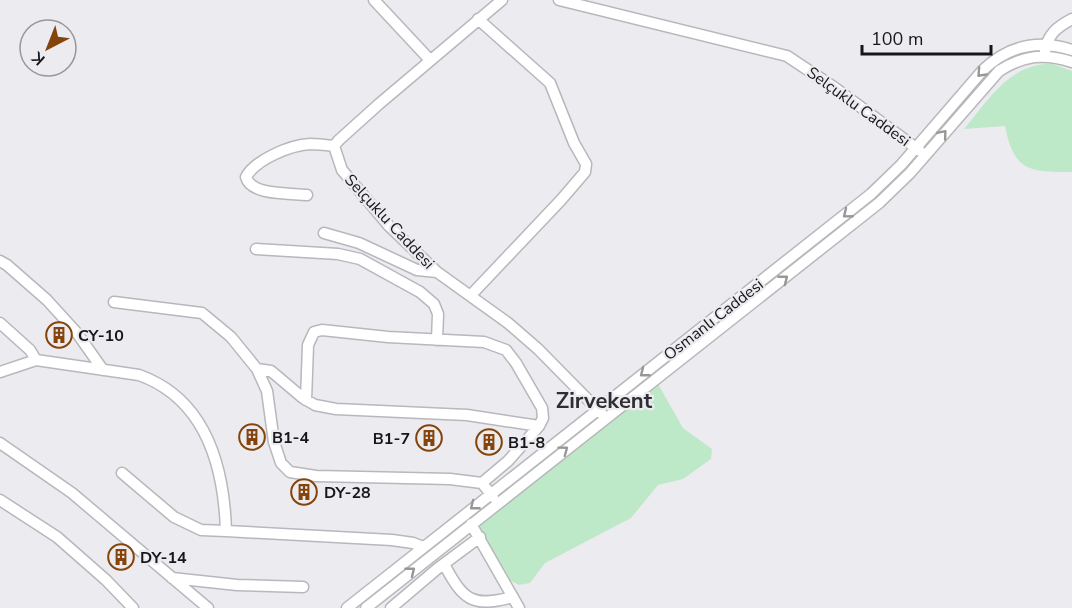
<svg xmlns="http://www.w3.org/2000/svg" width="1072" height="608" font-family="'Nunito Sans',sans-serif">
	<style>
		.green { fill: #bee9c9 }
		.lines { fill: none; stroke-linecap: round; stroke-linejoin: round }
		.minor-casing { stroke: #b8b7bc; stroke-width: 13 }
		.minor { stroke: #fff; stroke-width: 10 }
		.oneway { stroke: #979798 }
		.labels { text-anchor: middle; stroke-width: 4.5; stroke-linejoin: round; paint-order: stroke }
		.street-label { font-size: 16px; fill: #171719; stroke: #ecebf0 }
		.poi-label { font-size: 16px; font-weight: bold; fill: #171719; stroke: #ecebf0; text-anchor: start }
		.district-label { font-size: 22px; font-weight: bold; fill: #2f2f33; stroke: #ecebf0 }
	</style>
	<rect width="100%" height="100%" fill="#ecebf0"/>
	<path class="green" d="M1045 64H1052L1072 71V172C1030 172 1014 172 1005 126L964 129C987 102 1006 68 1045 64Z
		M658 384 683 428 712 449 711 459 683 479 658 485 631 518 545 563 530 583 519 585 511 581 478 525Z"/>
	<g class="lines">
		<g class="minor-casing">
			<path id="minor" d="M374 0 430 60
				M502 0 379 104 339 140 334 146 342 170 389 226 437 272 508 323 538 349 602 414
				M559 0 787 56 835 88 920 151
				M1045 51C1048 34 1057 27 1072 19
				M307 195C291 193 251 196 246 177 255 160 290 145 310 144 318 144 326 145 334 146
				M324 233 359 243 417 270 437 272
				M256 249 338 254 360 259 420 292 434 304 438 314 437 340
				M0 261 7 265 47 300 77 333 103 370
				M471 295 561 200 585 172 586 164 574 143 550 83 478 19
				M114 302 202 313 231 337 257 369 267 391 274 442 281 463 290 472 316 476 450 479 482 483 493 497
				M0 323 30 350 36 360
				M257 369 271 371 303 398 315 405 336 409 467 415 539 426
				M0 372 36 360 139 375C206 399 224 466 226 531L392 540 413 543 423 547
				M306 400 308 345 314 332 322 330 388 337 484 342 506 350 516 363 542 408 543 418 539 426 508 461 482 483
				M0 443 72 493 208 608
				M122 473 174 517 201 530 226 531
				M0 500 57 537 106 580 133 608
				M471 524 519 608
				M444 564C463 600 472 608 513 597
				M172 578 237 585 303 587
				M347 608 871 194 901 165 983 70C1009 45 1038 39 1072 50
				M366 608 879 203 910 173 999 71C1024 55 1044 53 1072 62
				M391 608 437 569 480 537"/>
		</g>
		<use href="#minor" class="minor"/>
	</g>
	<defs><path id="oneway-chevron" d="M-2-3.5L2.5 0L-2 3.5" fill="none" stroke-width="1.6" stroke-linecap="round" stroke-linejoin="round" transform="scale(1.5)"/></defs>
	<g class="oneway">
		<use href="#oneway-chevron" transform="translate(981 73) rotate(133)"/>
		<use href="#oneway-chevron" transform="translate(943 134) rotate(-50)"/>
		<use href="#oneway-chevron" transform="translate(847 214) rotate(141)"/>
		<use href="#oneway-chevron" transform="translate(784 279) rotate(-38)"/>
		<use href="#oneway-chevron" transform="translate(644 373) rotate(142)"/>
		<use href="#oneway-chevron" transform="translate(564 450) rotate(-37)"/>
		<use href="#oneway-chevron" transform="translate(474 506) rotate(142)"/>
		<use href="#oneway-chevron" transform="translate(411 571) rotate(-39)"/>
	</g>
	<defs>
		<g id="building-ring" transform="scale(1.35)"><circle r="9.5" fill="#ecebf0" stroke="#84440b" stroke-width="1.5"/><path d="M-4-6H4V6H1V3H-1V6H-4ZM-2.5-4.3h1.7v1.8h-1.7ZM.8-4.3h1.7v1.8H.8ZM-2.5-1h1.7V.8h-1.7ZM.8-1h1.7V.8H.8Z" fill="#84440b"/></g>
	</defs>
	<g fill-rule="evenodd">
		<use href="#building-ring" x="59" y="335"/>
		<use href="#building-ring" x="252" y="437"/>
		<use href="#building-ring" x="429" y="438"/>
		<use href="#building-ring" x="489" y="442"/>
		<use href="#building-ring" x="304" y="492"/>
		<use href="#building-ring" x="121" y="557"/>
	</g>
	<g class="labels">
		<g class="street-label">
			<text transform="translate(859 106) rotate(36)" y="6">Selçuklu Caddesi</text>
			<text transform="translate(390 221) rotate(47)" y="6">Selçuklu Caddesi</text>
			<text transform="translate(713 319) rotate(-38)" y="6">Osmanlı Caddesi</text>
		</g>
		<g class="poi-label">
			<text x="78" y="341">CY-10</text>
			<text x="272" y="443">B1-4</text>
			<text x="410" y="444" text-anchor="end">B1-7</text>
			<text x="508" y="448">B1-8</text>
			<text x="324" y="498">DY-28</text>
			<text x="140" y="563">DY-14</text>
		</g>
		<g class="district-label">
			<text x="604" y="408">Zirvekent</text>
		</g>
	</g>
	<g transform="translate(48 48) rotate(222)"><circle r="28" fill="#ecebf0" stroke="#97969a" stroke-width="1.5"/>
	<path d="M0-4.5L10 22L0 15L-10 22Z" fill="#84440b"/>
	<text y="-9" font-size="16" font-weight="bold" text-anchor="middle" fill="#171719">K</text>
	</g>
	<path d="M862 45v9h129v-9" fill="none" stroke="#171719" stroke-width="3"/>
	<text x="871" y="45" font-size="18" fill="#171719" stroke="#ecebf0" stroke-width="4.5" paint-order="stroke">100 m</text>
</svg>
